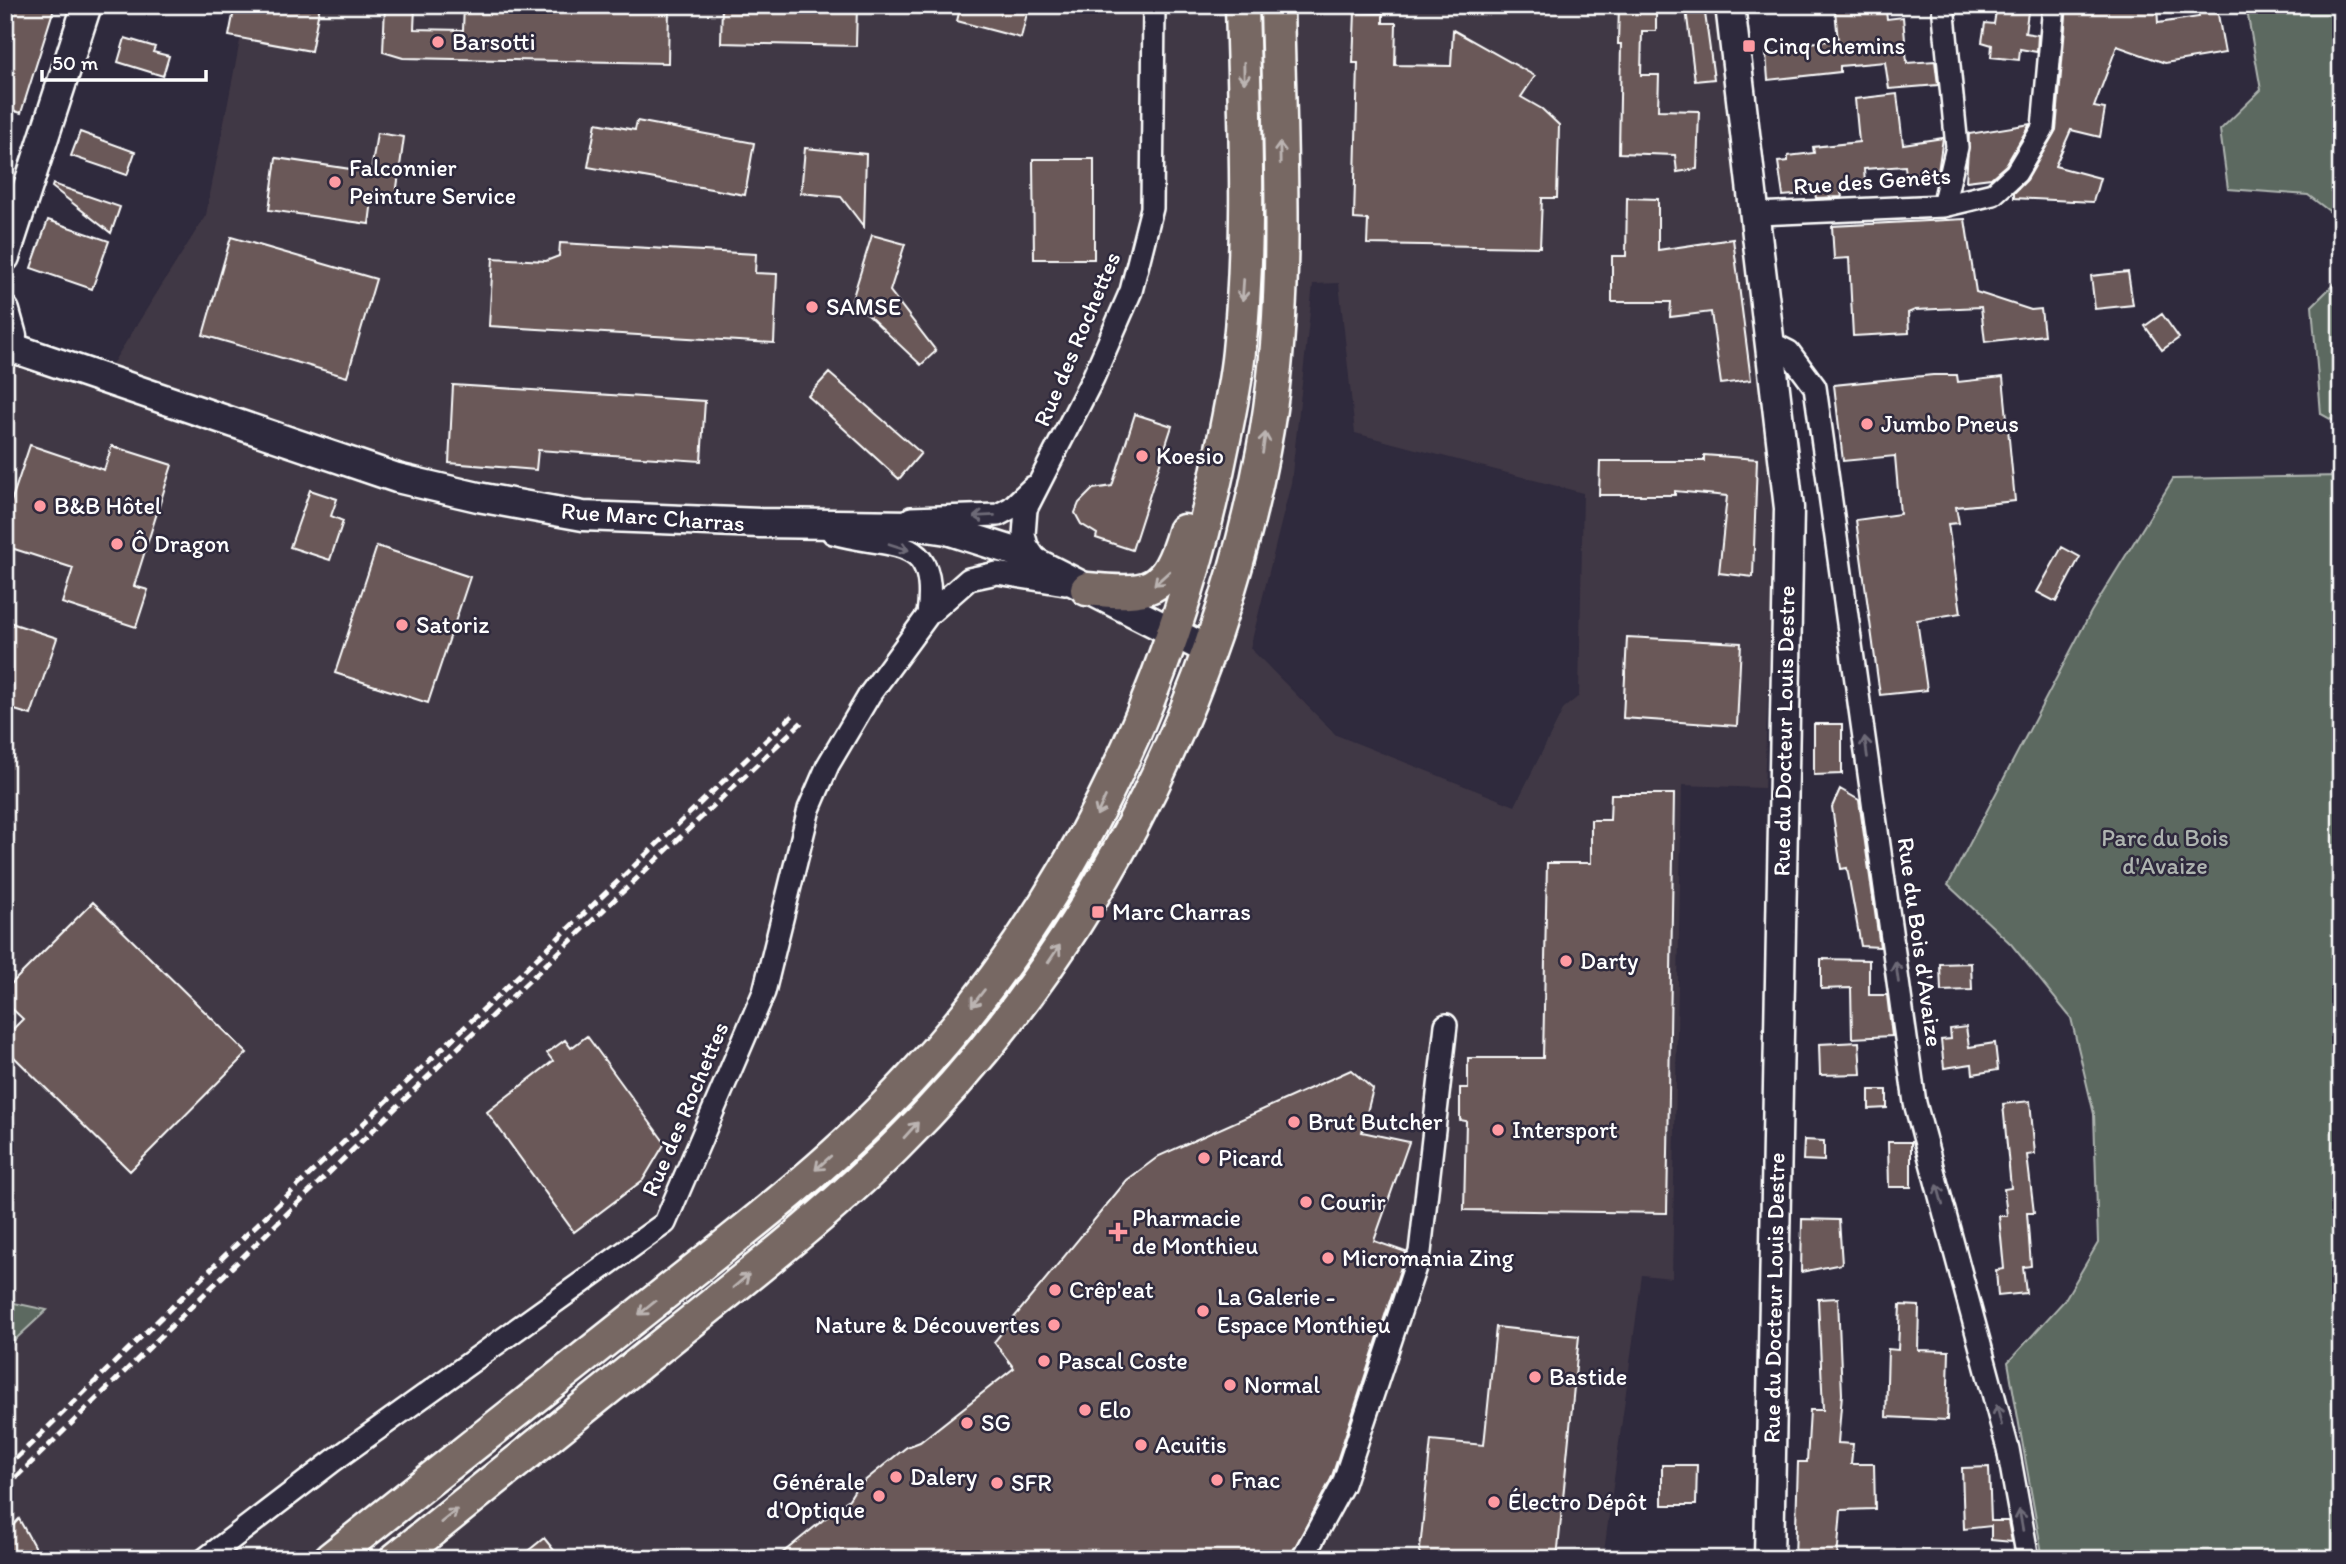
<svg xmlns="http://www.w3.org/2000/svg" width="2346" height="1564" font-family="Itim,sans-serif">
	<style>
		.built { fill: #413845; fill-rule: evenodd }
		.green { fill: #5c6960; stroke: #aeb4b0; stroke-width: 2 }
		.building { fill: #6a5958; stroke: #fff; stroke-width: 2 }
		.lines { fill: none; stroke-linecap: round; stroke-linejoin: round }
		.street-casing { stroke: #fff; stroke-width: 26 }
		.secondary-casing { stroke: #fff; stroke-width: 33 }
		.primary-casing { stroke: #fff; stroke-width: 37 }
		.street { stroke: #2f2a3d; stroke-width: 21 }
		.secondary { stroke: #2f2a3d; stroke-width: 28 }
		.primary { stroke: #776864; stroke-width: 32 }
		.rail { stroke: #fff; stroke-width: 5; stroke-dasharray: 10 5; stroke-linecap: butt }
		.oneway { stroke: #bbb4b2 }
		.oneway2 { stroke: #6d6a77 }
		.poi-dot { fill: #ff9aa2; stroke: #2f2a3d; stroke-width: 2.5 }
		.labels { text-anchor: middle; stroke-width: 5; stroke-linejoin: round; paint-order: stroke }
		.poi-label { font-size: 24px; fill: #fff; stroke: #2f2a3d; text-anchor: start }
		.street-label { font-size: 24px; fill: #fff; stroke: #2f2a3d }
		.park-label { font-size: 24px; fill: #aeb4b0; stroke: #2f2a3d }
	</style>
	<rect width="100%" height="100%" fill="#2f2a3d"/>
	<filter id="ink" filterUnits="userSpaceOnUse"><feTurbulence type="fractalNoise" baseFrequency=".0143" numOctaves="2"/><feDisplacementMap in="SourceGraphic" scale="14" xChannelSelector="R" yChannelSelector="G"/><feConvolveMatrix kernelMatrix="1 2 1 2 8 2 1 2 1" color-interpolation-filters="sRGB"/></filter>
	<g filter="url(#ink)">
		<path class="built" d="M247 5H1715L1775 506 1764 788 1682 785 1672 1278 1642 1275 1603 1559H5V342L104 377 206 215ZM1339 283 1355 433 1583 493 1579 696 1564 708 1515 806 1336 735 1250 648 1291 483 1313 284Z"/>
		<path class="green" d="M2246 5H2341V220L2308 195 2228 189 2220 130 2261 90Z
			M2341 277V425L2321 414 2312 306Z
			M2341 476V1559H2043L2008 1362 2064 1301 2098 1243 2094 1114 2071 1018 2011 944 1948 885 2091 612 2173 479Z
			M5 1301 47 1310 5 1349Z"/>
		<path class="building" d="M11 5H55L21 113 5 108V22Z
			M235 5H320L311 51 229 36Z
			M464 5H669L668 63 403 58 383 52 385 6 415 7 414 29 463 30Z
			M722 5H857L856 46 721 43Z
			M961 5H1029L1021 38 957 21Z
			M1619 5H1656V31H1642L1641 75H1659L1658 110 1699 111 1697 169 1677 172 1675 155 1619 153 1621 44H1618Z
			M1885 5 1887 19 1903 17 1907 63 1935 61 1938 85 1889 89 1885 62 1840 66V72L1768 80 1766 53 1790 51 1789 45 1838 40 1835 10Z
			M1997 5H2029L2025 33 2038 35 2037 52 2020 49 2019 60 1991 57 1992 45 1982 42 1985 23 1994 24Z
			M2067 5H2157L2158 23 2199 17 2198 12 2217 9 2225 53 2165 63 2117 46 2094 107 2105 109 2100 137 2071 130 2055 166 2100 178 2093 202 2014 198V193L2027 180 2056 130Z
			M1704 6 1714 79 1695 81 1686 9Z
			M1355 12 1383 13V23H1396L1395 65 1451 66 1453 30 1535 76 1521 97 1542 109 1559 125 1557 198H1542L1540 247 1367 244 1368 220 1354 219 1358 63H1353Z
			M125 38 155 47 153 52 169 56 163 76 118 62Z
			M1897 94 1903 144 1943 138 1938 172 1906 175 1905 166 1864 169 1865 184 1840 187 1842 197 1816 198 1815 193 1783 196 1778 162 1788 161V156L1814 153 1813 147 1859 142 1855 99Z
			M637 121 754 143 745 195 588 167 596 123 635 130Z
			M2030 124 2006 165 1991 178 1966 181 1969 134Z
			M80 132 135 152 127 175 71 156Z
			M377 133 404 137 396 195 373 192 369 224 269 210 276 158 371 172Z
			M805 148 866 154 864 227 841 197 801 193Z
			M1033 159H1094V259H1034Z
			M53 184 120 207 111 233 52 187Z
			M1627 198 1658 199V250L1733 239 1751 380 1721 384 1711 312 1670 317 1671 302H1612V256H1626Z
			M1965 219 1976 292 2031 310 2041 309 2044 335 1985 342 1981 307 1915 310 1908 313 1909 333 1853 336 1849 258 1834 259 1832 226Z
			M48 220 109 241 92 289 31 268Z
			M872 235 905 244 890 291 936 351 921 365 852 300Z
			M231 237 376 279 347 377 203 335Z
			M560 243 756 254 755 273 777 274 774 343 489 326 493 258 546 261 559 256Z
			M2128 272 2133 305 2095 309 2091 276Z
			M2162 314 2179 338 2162 350 2145 326Z
			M829 373 921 453 899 479 808 396Z
			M1933 375H1957L1958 382 2003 377 2015 501 1956 507 1959 523 1948 524 1961 613 1917 620 1927 690 1880 695 1856 520 1900 514 1895 456 1843 461 1834 385Z
			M453 385 705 401 701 461 538 450 536 470 449 463Z
			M1135 414 1172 426 1132 550 1096 538 1097 534 1081 524 1075 513 1079 503 1093 489 1112 486Z
			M30 445 104 470 112 446 172 465 134 586 148 590 136 627 62 603 73 568 5 546V520Z
			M1704 455 1757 459 1753 577 1719 573 1727 496 1675 491V495H1599L1600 461H1704Z
			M310 490 337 499 331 516 343 521 330 560 290 547Z
			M377 546 470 577 428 703 335 673Z
			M2062 547 2080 557 2056 602 2037 592Z
			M5 621 57 638 31 715 5 707Z
			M1627 637 1741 643 1737 726 1623 718Z
			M1814 724H1842V774L1814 775Z
			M1840 789 1859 800 1880 947 1861 946 1847 868 1841 869 1832 807Z
			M1611 794H1674L1667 1213 1464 1210 1466 1121 1460 1120V1088H1468V1058H1543L1547 863H1591V820H1610Z
			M93 902 247 1053 130 1171 5 1048V1037L23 1019 5 1002V990Z
			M1821 959 1869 960V995H1887L1892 1036 1852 1038 1851 988 1821 989Z
			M1971 963 1972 990 1941 991 1940 964Z
			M1966 1027 1969 1047 1995 1043 1998 1070 1973 1074 1972 1064 1944 1068 1941 1040 1951 1039 1950 1029Z
			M587 1036 665 1143 643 1180 574 1232 487 1112 553 1061 547 1053 565 1040 571 1048Z
			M1859 1042 1861 1074 1820 1075 1819 1044Z
			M1351 1070 1373 1089 1362 1132 1409 1142 1374 1241 1406 1252 1331 1479 1289 1559H775L849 1499 856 1488 894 1457 907 1447 920 1442 1014 1368 994 1342 1127 1180 1159 1156Z
			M1869 1090H1887V1108L1869 1109Z
			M2030 1101 2035 1154 2027 1155 2034 1213H2027L2031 1266 2023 1267 2026 1293 1998 1296 1996 1270 2004 1269 1999 1216H2007L2004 1189 2011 1188 2003 1104Z
			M1804 1140 1824 1141V1161L1803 1160Z
			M1888 1142H1911V1187H1889Z
			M1802 1219 1839 1220 1842 1264 1801 1272Z
			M1838 1298 1842 1394 1838 1443 1853 1444 1851 1464H1874L1875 1509 1841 1510 1837 1559H1795L1798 1462H1807L1810 1410H1823L1818 1299Z
			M1900 1305 1919 1306 1918 1350 1949 1351 1947 1420 1886 1417 1888 1349 1898 1350Z
			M1496 1327 1579 1336 1557 1559H1419L1431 1440 1484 1445Z
			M1662 1465H1697L1696 1505H1662Z
			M1989 1467 1991 1521H2008L2012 1542 1991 1540V1526L1964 1529 1962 1468Z
			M19 1519 41 1559H5V1534Z
			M544 1538 561 1559H518Z"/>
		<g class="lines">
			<g class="street-casing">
				<path id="street" d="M1943 5 1957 147 1943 206
					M1756 214 1943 206 1993 194 2016 173 2043 128 2054 5
					M1771 343 1789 352 1815 387 1915 1103 2008 1449 2028 1559
					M911 518 998 515 1011 508 1033 487
					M833 533C891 550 939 531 928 615
					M1040 565 1027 546 1024 535 1026 509 1093 378 1131 291 1152 208 1154 5
					M205 1559 333 1461 665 1223 764 992 809 809 828 765 870 694 928 615 969 579 997 573 1065 584
					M1302 1559 1343 1484 1420 1252 1446 1025"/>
			</g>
			<g class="secondary-casing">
				<path id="secondary" d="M1730 5 1789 508 1769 1559
					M5 257 87 5
					M5 311 12 336 5 354
					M10 347 397 478 478 497 583 516 760 523 913 525 947 530 1013 551 1210 651"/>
			</g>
			<g class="primary-casing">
				<path id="primary" d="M1087 589C1149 595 1166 594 1184 531
					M330 1559C443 1469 557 1380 669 1290 751 1225 836 1160 908 1082 1066 913 1169 699 1217 473 1225 433 1235 392 1239 351 1251 236 1245 121 1242 5
					M396 1559C490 1483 584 1408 678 1332 752 1273 827 1214 895 1147 1085 960 1213 713 1263 451 1291 306 1280 153 1277 5"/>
			</g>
			<use href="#street" class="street"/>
			<use href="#secondary" class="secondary"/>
			<use href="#primary" class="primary"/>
			<path class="rail" d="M5 1469 246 1235 796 712
				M5 1488 441 1064 805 719"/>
		</g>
		<defs><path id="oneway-shaft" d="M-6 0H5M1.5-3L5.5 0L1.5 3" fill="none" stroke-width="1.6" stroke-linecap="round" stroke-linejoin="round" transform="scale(1.75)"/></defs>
		<g class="oneway">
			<use href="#oneway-shaft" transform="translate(1244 73) rotate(89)"/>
			<use href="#oneway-shaft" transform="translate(1280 153) rotate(-91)"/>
			<use href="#oneway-shaft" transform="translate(1243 290) rotate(94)"/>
			<use href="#oneway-shaft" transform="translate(1264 443) rotate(-82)"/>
			<use href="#oneway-shaft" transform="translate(1162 578) rotate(138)"/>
			<use href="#oneway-shaft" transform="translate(1101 806) rotate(115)"/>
			<use href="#oneway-shaft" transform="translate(1054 954) rotate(-56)"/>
			<use href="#oneway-shaft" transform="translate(978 998) rotate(128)"/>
			<use href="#oneway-shaft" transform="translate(911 1130) rotate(-48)"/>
			<use href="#oneway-shaft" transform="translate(823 1163) rotate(138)"/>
			<use href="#oneway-shaft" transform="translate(741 1281) rotate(-40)"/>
			<use href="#oneway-shaft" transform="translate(647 1308) rotate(141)"/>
			<use href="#oneway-shaft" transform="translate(449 1516) rotate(-39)"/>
		</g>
		<g class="oneway2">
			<use href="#oneway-shaft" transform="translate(984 516) rotate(177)"/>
			<use href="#oneway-shaft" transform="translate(899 547) rotate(18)"/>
			<use href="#oneway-shaft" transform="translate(1866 747) rotate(-98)"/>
			<use href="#oneway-shaft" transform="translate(1897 972) rotate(-98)"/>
			<use href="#oneway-shaft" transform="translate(1940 1195) rotate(-105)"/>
			<use href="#oneway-shaft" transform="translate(1999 1415) rotate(-104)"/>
			<use href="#oneway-shaft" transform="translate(2021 1520) rotate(-100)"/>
		</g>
	</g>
	<g class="poi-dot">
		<circle cx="438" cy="42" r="7"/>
		<rect x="1742" y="39" width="14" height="14" rx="3.5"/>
		<circle cx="335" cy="182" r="7"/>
		<circle cx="812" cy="307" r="7"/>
		<circle cx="1867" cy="424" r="7"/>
		<circle cx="1142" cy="456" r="7"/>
		<circle cx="40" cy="506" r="7"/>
		<circle cx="117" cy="544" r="7"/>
		<circle cx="402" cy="625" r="7"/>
		<rect x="1091" y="905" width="14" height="14" rx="3.5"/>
		<circle cx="1566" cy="961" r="7"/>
		<circle cx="1294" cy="1122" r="7"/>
		<circle cx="1498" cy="1130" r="7"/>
		<circle cx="1204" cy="1158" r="7"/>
		<circle cx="1306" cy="1202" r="7"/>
		<path d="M1114.5 1221.5h7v7h7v7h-7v7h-7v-7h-7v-7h7z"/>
		<circle cx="1328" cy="1258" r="7"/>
		<circle cx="1055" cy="1290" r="7"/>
		<circle cx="1203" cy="1311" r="7"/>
		<circle cx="1054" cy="1325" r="7"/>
		<circle cx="1044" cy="1361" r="7"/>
		<circle cx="1535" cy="1377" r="7"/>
		<circle cx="1230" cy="1385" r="7"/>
		<circle cx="1085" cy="1410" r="7"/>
		<circle cx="967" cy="1423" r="7"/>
		<circle cx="1141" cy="1445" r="7"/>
		<circle cx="896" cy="1477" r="7"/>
		<circle cx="1217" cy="1480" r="7"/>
		<circle cx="997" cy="1483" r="7"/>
		<circle cx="879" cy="1496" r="7"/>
		<circle cx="1494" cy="1502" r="7"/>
	</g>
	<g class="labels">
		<g class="poi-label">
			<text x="452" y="50">Barsotti</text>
			<text x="1763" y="54">Cinq Chemins</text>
			<text x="349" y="176">Falconnier<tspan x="349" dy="28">Peinture Service</tspan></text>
			<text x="826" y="315">SAMSE</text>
			<text x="1881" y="432">Jumbo Pneus</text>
			<text x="1156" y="464">Koesio</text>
			<text x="54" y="514">B&amp;B Hôtel</text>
			<text x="131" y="552">Ô Dragon</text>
			<text x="416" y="633">Satoriz</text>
			<text x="1112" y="920">Marc Charras</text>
			<text x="1580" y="969">Darty</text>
			<text x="1308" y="1130">Brut Butcher</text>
			<text x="1512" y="1138">Intersport</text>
			<text x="1218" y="1166">Picard</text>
			<text x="1320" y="1210">Courir</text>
			<text x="1132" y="1226">Pharmacie<tspan x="1132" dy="28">de Monthieu</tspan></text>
			<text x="1342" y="1266">Micromania Zing</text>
			<text x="1069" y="1298">Crêp'eat</text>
			<text x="1217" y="1305">La Galerie -<tspan x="1217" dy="28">Espace Monthieu</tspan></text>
			<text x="1040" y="1333" text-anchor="end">Nature &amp; Découvertes</text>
			<text x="1058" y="1369">Pascal Coste</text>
			<text x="1549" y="1385">Bastide</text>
			<text x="1244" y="1393">Normal</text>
			<text x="1099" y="1418">Elo</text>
			<text x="981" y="1431">SG</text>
			<text x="1155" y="1453">Acuitis</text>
			<text x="910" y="1485">Dalery</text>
			<text x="1231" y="1488">Fnac</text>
			<text x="865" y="1490" text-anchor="end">Générale<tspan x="865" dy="28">d'Optique</tspan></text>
			<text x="1011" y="1491">SFR</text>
			<text x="1508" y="1510">Électro Dépôt</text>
		</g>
		<g class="street-label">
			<text transform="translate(1872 181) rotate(-4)" y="8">Rue des Genêts</text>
			<text transform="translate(1077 339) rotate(-67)" y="8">Rue des Rochettes</text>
			<text transform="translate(653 517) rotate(4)" y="8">Rue Marc Charras</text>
			<text transform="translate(1784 731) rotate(-89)" y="8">Rue du Docteur Louis Destre</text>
			<text transform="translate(1920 942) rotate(82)" y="8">Rue du Bois d'Avaize</text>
			<text transform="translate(685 1109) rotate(-67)" y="8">Rue des Rochettes</text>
			<text transform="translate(1774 1298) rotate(-89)" y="8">Rue du Docteur Louis Destre</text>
		</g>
		<g class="park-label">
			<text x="2165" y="846">Parc du Bois<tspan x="2165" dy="28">d'Avaize</tspan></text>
		</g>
	</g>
	<rect width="2346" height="1564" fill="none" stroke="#2f2a3d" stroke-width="28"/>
	<rect x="14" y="14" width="2318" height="1536" fill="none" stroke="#fff" stroke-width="2.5" filter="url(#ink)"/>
	<path d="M42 70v10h164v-10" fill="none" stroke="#ffffff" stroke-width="3.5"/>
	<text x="52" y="70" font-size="21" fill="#ffffff" stroke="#2f2a3d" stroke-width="5" paint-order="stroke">50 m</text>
</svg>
